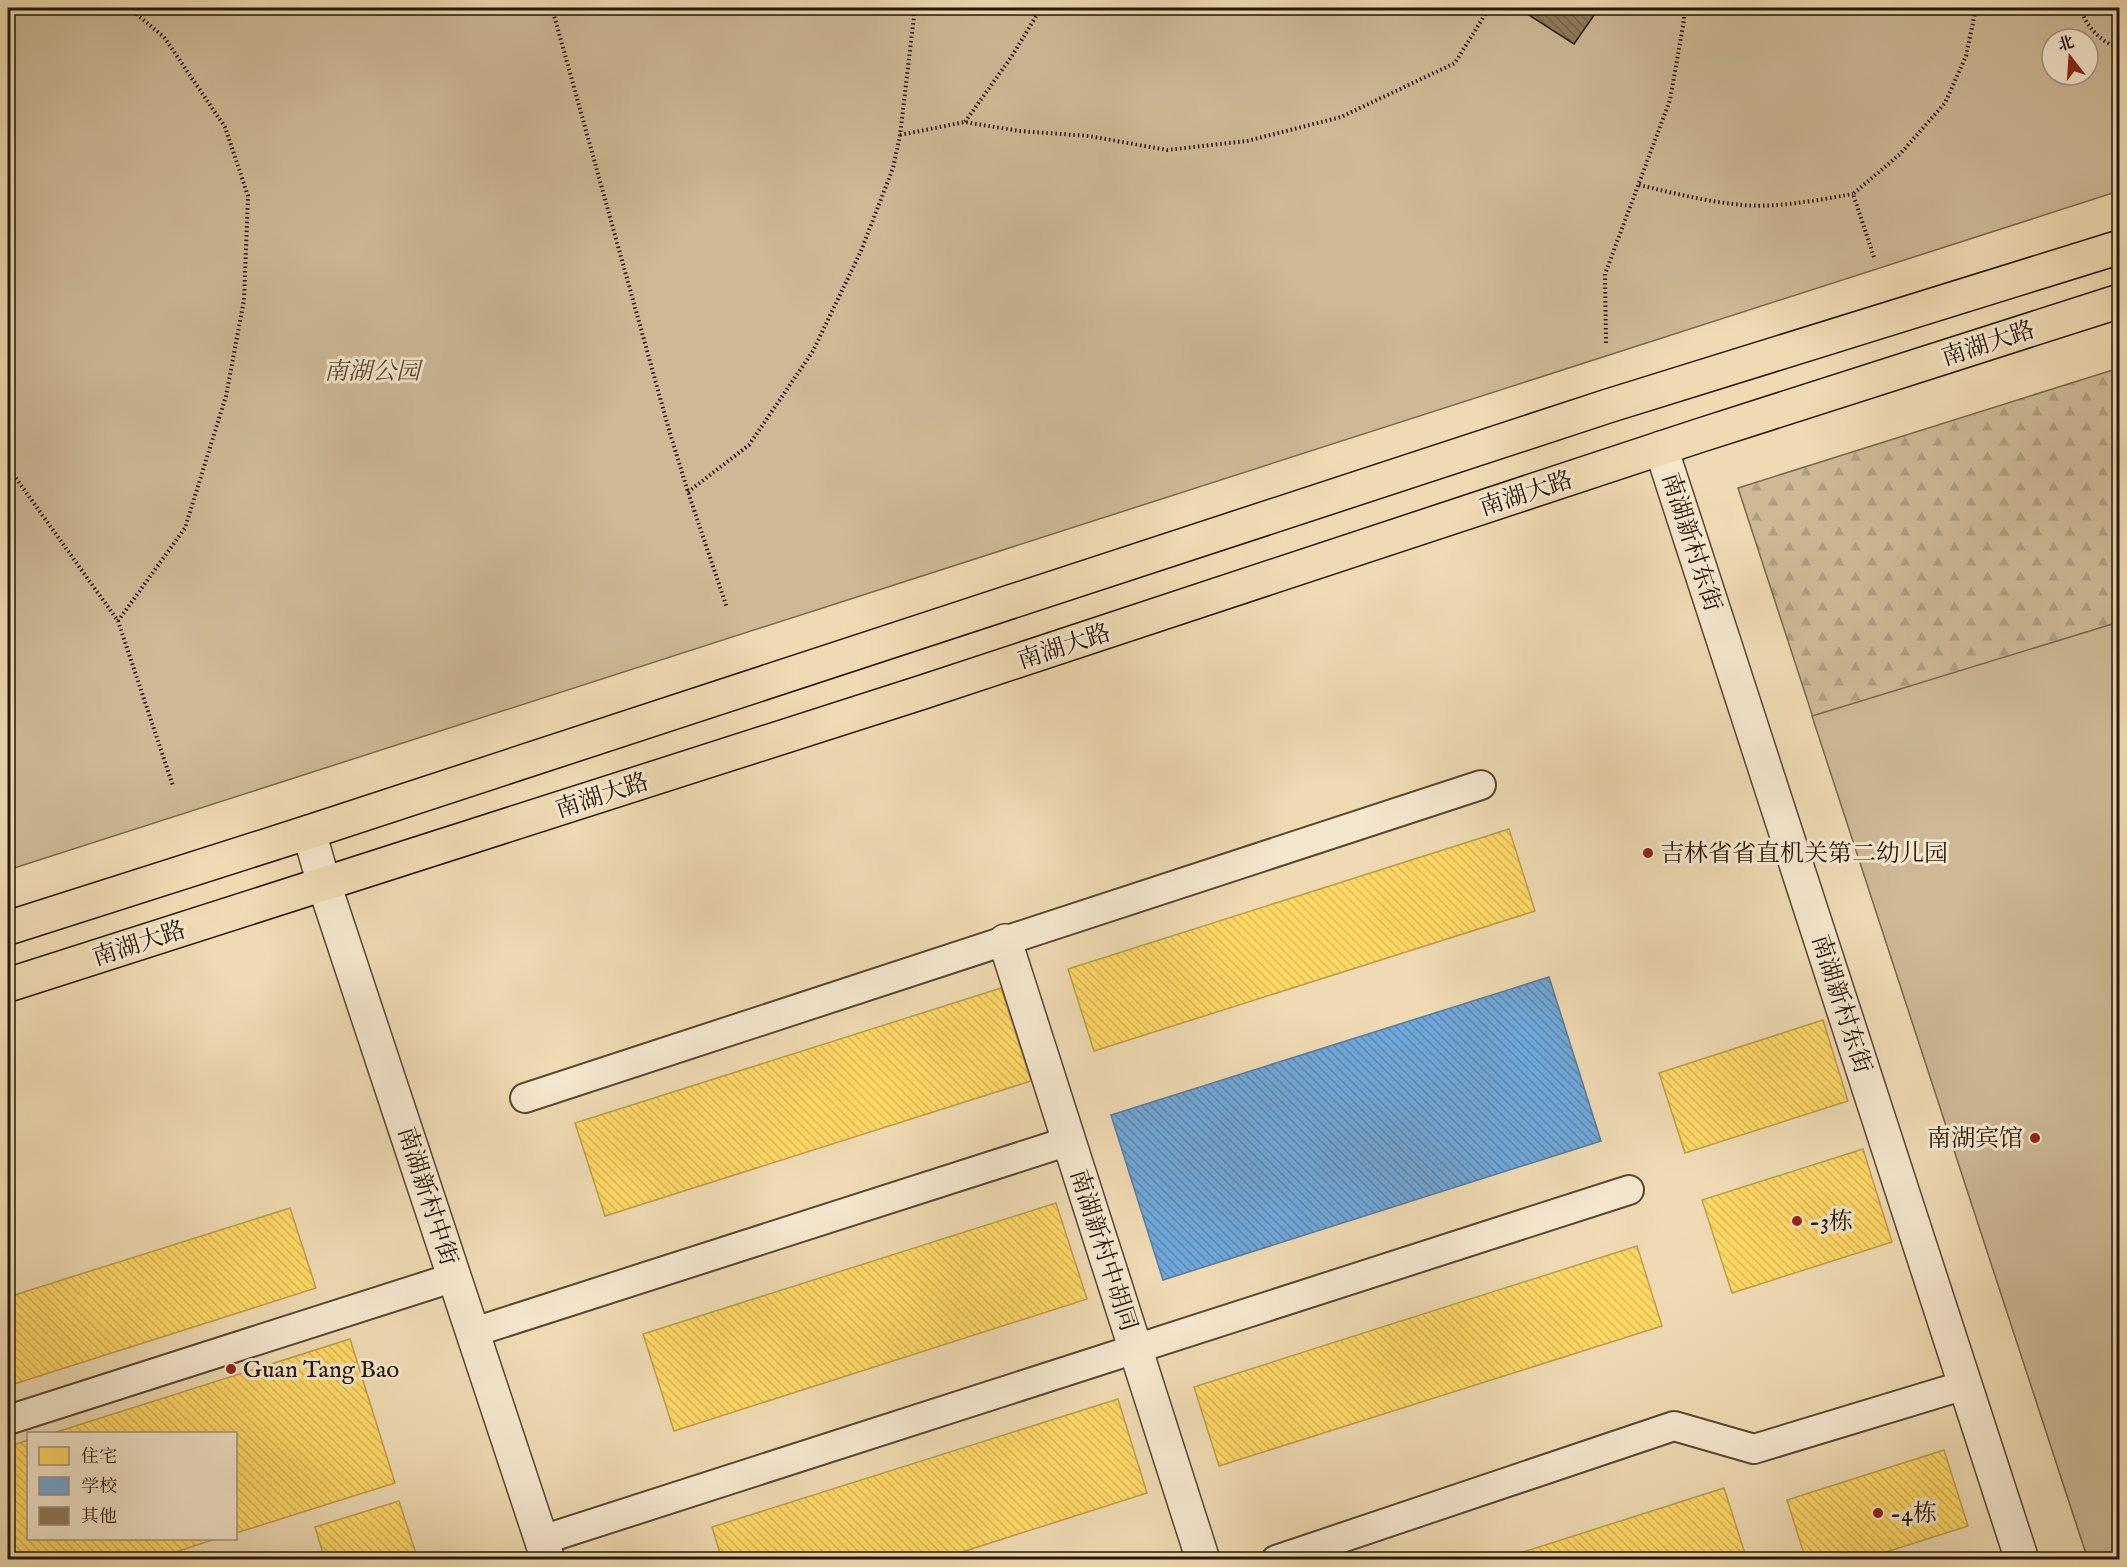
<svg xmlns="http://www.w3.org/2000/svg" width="2127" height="1567" font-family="'IM FELL English','Noto Serif SC',serif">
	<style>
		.forest { fill: url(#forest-firs); stroke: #7a684e; stroke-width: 1.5 }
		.park { fill: #cdb996; stroke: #7a684e; stroke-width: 1.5; fill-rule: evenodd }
		.homes { fill: url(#homes-back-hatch); stroke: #be9e4a; stroke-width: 1.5 }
		.schools { fill: url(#schools-back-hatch); stroke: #597c9c; stroke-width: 1.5 }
		.building { fill: url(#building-back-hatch); stroke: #271607; stroke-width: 1.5 }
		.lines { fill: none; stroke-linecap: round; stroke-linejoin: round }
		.service-casing { stroke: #594732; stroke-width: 32 }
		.minor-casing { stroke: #594732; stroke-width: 36 }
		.tertiary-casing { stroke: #594732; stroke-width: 36 }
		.primary-casing { stroke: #271607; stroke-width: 36 }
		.path { stroke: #271607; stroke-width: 4; stroke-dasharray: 1.5 3; stroke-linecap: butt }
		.service { stroke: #f5e7ce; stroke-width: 28 }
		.minor { stroke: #f5e7ce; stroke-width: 33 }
		.tertiary { stroke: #f5e7ce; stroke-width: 33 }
		.primary { stroke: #efdab3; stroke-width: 33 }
		.poi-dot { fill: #8f2418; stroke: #f5e7ce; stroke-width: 2 }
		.labels { text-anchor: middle; stroke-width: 6; stroke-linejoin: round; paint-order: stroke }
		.street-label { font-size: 24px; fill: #271607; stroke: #f5e7ce }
		.park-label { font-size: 24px; font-style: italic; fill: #594732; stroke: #f5e7ce }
		.poi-label { font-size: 24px; fill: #271607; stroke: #f5e7ce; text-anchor: start }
	</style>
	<defs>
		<pattern id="forest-firs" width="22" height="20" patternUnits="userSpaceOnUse" patternTransform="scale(1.5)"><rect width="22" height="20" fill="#cdb996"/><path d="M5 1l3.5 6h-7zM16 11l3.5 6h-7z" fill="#b09e80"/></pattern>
		<pattern id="homes-back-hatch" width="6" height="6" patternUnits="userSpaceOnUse" patternTransform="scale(1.5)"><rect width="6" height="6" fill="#ffd966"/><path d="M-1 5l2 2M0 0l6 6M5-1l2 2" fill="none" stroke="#dbba57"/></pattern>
		<pattern id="schools-back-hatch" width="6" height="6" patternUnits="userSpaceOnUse" patternTransform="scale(1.5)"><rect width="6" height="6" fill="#6fa8dc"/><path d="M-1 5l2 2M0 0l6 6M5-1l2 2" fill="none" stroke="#5b88b0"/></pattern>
		<pattern id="building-back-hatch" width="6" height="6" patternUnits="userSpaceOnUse" patternTransform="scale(1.5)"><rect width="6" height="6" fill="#8f7c60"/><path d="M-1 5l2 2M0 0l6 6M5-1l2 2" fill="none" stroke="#75654d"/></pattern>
	</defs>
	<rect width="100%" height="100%" fill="#efdab3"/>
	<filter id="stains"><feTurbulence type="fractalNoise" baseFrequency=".00333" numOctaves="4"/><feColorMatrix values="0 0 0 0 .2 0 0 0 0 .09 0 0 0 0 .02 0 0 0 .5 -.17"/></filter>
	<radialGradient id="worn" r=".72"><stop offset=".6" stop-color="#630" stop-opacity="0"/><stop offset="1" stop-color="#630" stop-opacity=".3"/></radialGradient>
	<path class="forest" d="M2119 368V622L2091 631 2120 721 2119 1559H2088L1738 488Z"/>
	<path class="park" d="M8 8H2119V191L8 870ZM2052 39H2088V75H2052Z
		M2119 622 2120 1559 2088 1560 1812 716Z"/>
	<path class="homes" d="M1509 829 1535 911 1094 1051 1068 969Z
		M1001 988 1031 1081 605 1216 575 1123Z
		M1823 1020 1848 1101 1685 1153 1659 1073Z
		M1863 1149 1892 1242 1732 1293 1702 1200Z
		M1056 1203 1087 1299 674 1431 643 1334Z
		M290 1208 316 1288 8 1386V1297Z
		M1637 1246 1662 1326 1219 1466 1194 1387Z
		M350 1339 395 1483 236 1533V1434H50Z
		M1118 1399 1147 1493 937 1560H722L712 1527Z
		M28 1440V1538H218L152 1560H8V1447Z
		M1944 1450 1968 1526 1861 1560H1806L1787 1500Z
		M1724 1488 1747 1560H1498Z
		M399 1501 418 1560H325L315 1527Z"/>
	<path class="schools" d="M1549 977 1601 1141 1163 1280 1111 1115Z"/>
	<path class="building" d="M1518 8H1599L1574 44Z"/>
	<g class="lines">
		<g class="service-casing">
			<path id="service" d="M525 1098 1481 785
				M474 1332 1069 1141
				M8 1420 455 1277
				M542 1540 1629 1190
				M1276 1560 1674 1426 1754 1449 1965 1385"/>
		</g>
		<g class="minor-casing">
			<path id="minor" d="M1661 448 2022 1560
				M1005 941 1203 1560"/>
		</g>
		<g class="tertiary-casing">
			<path id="tertiary" d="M309 832 324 884 548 1560"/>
		</g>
		<g class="primary-casing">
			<path id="primary" d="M8 928 309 832 1608 406 2120 247
				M8 985 923 692 1698 436 2120 301"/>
		</g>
		<path class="path" d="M552 8 669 430 688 492 727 608
			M2081 8C2085 27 2102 42 2120 49
			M965 122 1012 56 1041 8
			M900 135 965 122 1019 131 1089 136 1167 150 1247 141 1341 117 1455 63 1489 8
			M1639 185C1673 193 1708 202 1743 205 1779 208 1817 200 1853 194
			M1874 257 1853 194 1900 154 1945 103 1966 56 1976 8
			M1606 343 1605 274 1670 100 1684 20V8
			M8 467 118 621 173 786
			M688 492 749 445 813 351 861 251 893 168 900 135 915 8
			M118 621 185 528 226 396 244 300 248 196 225 127 164 37 129 8"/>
		<use href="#service" class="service"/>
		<use href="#minor" class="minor"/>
		<use href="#tertiary" class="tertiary"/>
		<use href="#primary" class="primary"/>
	</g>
	<g class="poi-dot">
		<circle cx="1648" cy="853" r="6"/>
		<circle cx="2035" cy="1138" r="6"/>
		<circle cx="1797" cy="1221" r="6"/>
		<circle cx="231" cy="1369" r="6"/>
		<circle cx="1878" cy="1513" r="6"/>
	</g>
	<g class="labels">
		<g class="street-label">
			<text transform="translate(1988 343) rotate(-18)" y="8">南湖大路</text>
			<text transform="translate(1526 493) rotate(-18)" y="8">南湖大路</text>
			<text transform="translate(1692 542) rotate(72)" y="8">南湖新村东街</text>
			<text transform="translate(1064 646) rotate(-18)" y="8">南湖大路</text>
			<text transform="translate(602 795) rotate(-18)" y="8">南湖大路</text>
			<text transform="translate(139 943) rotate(-18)" y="8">南湖大路</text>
			<text transform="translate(1842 1004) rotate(72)" y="8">南湖新村东街</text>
			<text transform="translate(428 1196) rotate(72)" y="8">南湖新村中街</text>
			<text transform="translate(1104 1250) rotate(72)" y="8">南湖新村中胡同</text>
		</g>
		<g class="park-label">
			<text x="372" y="379">南湖公园</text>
		</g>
		<g class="poi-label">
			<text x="1660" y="861">吉林省省直机关第二幼儿园</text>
			<text x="2023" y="1146" text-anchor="end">南湖宾馆</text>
			<text x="1809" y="1229">-3栋</text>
			<text x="243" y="1377">Guan Tang Bao</text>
			<text x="1890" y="1521">-4栋</text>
		</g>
	</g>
	<rect width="2127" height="1567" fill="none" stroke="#efdab3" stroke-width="30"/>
	<rect x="9" y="9" width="2109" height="1549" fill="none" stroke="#271607" stroke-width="3"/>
	<rect x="15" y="15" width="2097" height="1537" fill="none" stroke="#271607" stroke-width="1.5"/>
	<rect x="27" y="1432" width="210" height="108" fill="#f5e7ce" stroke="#a3937e" stroke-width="1.5"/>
	<rect x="39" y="1447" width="30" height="18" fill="#ffd966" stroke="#a3937e" stroke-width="1.5"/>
	<text x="81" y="1462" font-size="18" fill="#271607">住宅</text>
	<rect x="39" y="1477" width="30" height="18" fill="#6fa8dc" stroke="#a3937e" stroke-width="1.5"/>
	<text x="81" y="1492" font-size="18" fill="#271607">学校</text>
	<rect x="39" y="1507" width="30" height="18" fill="#8f7c60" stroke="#a3937e" stroke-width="1.5"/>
	<text x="81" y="1522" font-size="18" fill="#271607">其他</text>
	<g transform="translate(2070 57) rotate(343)"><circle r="28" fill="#f5e7ce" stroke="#a3937e" stroke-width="1.5"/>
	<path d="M0-4.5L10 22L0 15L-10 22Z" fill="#8f2418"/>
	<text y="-9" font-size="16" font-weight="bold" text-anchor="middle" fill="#271607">北</text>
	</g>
	<rect width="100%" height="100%" filter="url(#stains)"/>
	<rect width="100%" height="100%" fill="url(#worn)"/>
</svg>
